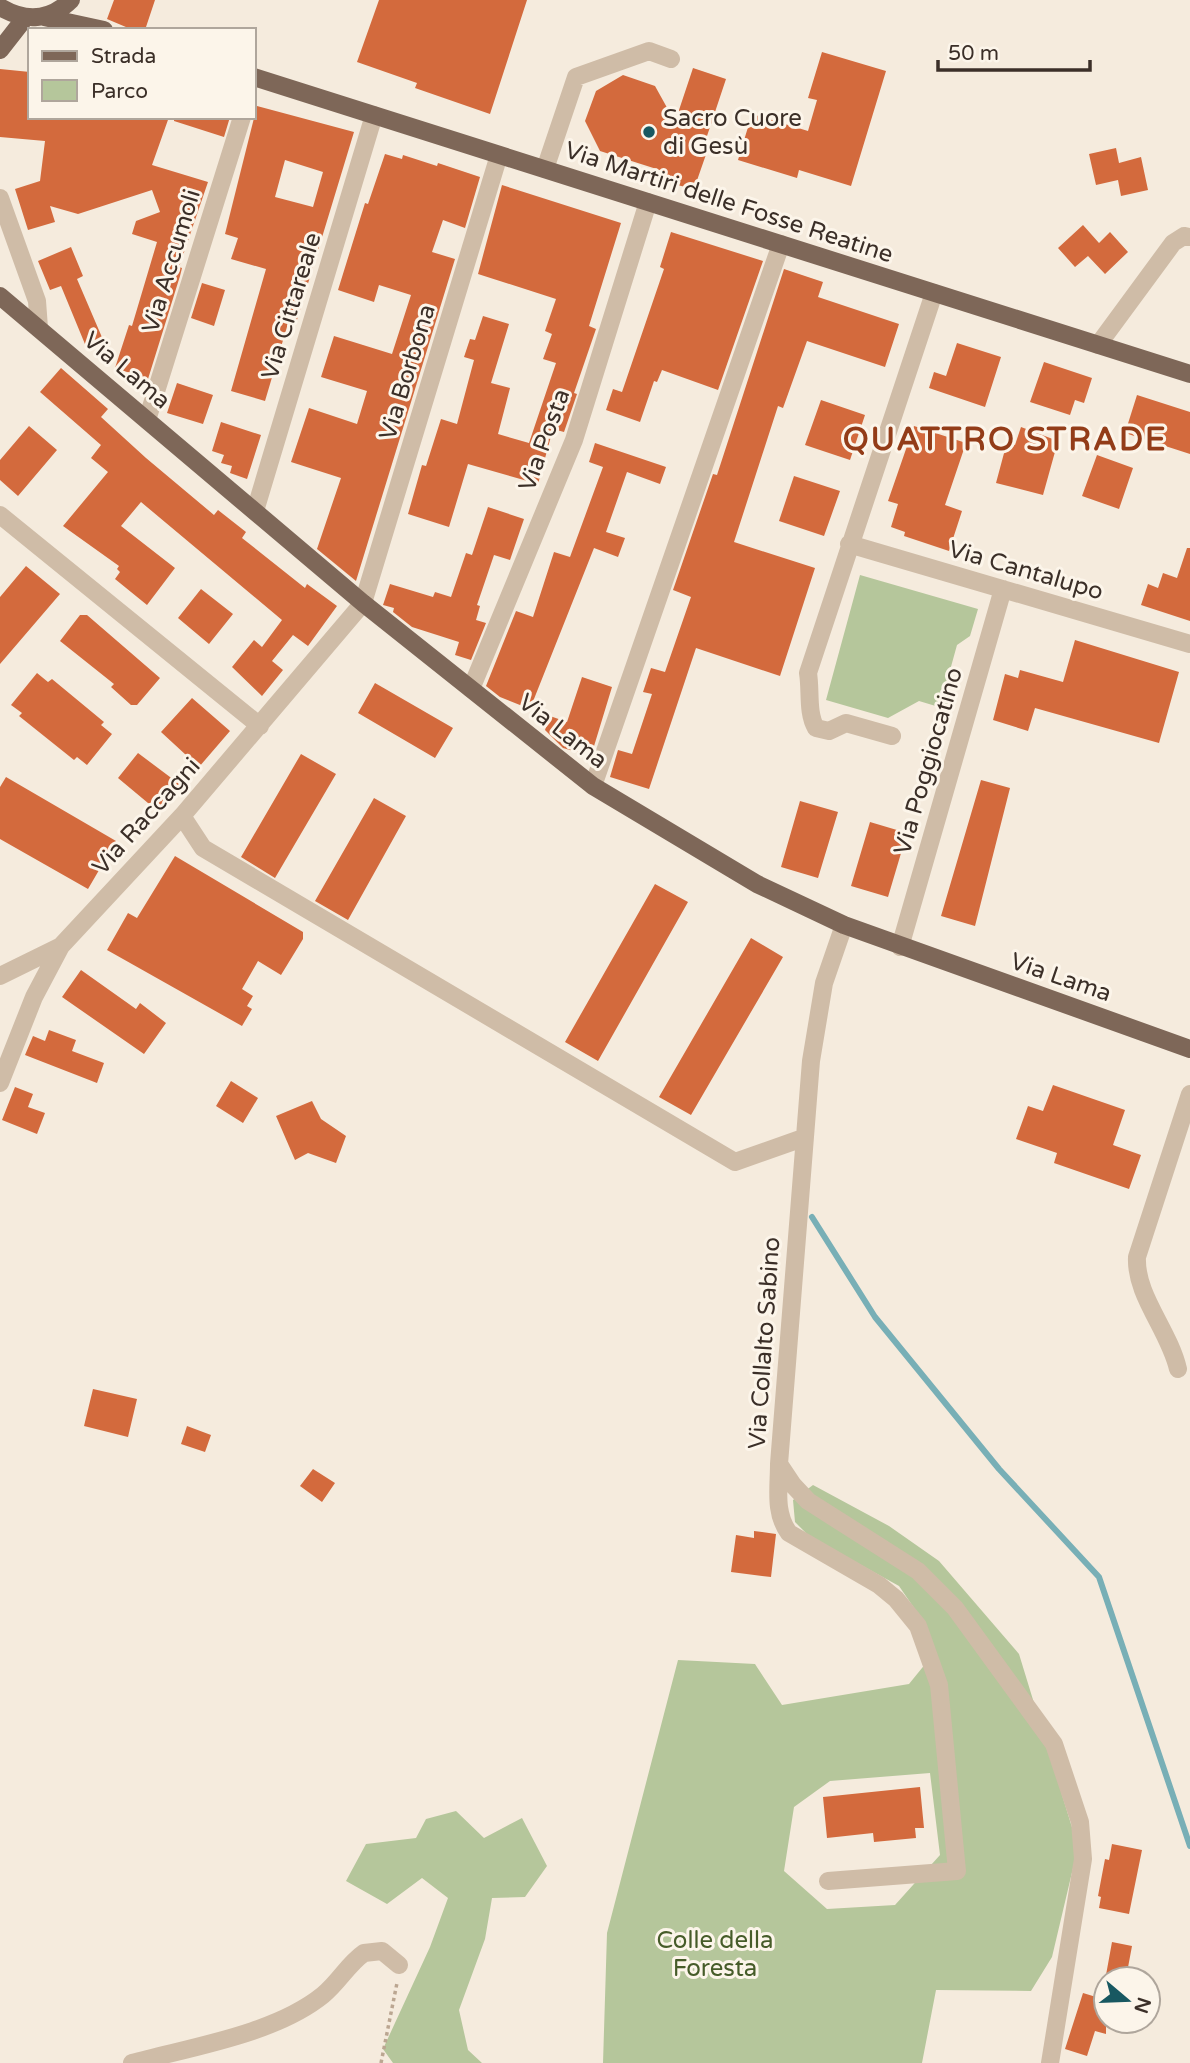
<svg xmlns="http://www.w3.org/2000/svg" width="1190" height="2063" font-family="'Varela Round',sans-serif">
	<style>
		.green { fill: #b5c69b; fill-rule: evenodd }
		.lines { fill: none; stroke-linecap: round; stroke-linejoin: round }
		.stream { stroke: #78afb6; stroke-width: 6 }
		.building { fill: #d36a3d; fill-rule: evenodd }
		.path { stroke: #bba691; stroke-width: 3.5; stroke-dasharray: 3.5 3.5; stroke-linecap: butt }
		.minor { stroke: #cfbca7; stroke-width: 18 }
		.major { stroke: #7e6758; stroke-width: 18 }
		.poi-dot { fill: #185861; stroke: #fcf5ea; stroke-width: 2.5 }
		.labels { text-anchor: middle; stroke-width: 6; stroke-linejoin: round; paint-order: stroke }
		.poi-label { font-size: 24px; fill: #3b2f28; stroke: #fcf5ea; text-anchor: start }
		.street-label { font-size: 24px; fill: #3b2f28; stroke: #fcf5ea }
		.park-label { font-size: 24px; fill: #465c29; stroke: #fcf5ea }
		.district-label { font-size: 32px; font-weight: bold; letter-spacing: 2px; fill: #933c18; stroke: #fcf5ea }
	</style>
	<rect width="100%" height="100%" fill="#f5ebdd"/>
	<path class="green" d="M860 575 978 609 970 636 957 645 944 692 951 702 949 710 919 701 888 718 826 700Z
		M813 1485 889 1526 939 1561 1019 1654 1078 1847 1052 1957 1031 1991 936 1990 922 2063H603L607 1933 678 1660 755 1664 782 1705 909 1684 935 1652 923 1621 899 1586 810 1537 795 1522 793 1500ZM930 1773 940 1855 895 1905 827 1909 784 1871 794 1807 830 1781Z
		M456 1811 484 1838 522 1818 547 1866 525 1897 492 1898 485 1939 459 2010 468 2050 482 2063H393L383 2049 430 1947 448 1898 422 1878 387 1904 346 1881 366 1844 416 1838 426 1819Z"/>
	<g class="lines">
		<path class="stream" d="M812 1217 875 1317 999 1469 1099 1577 1190 1846"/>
	</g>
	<path class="building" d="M114 0H155L145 30H133L107 19Z
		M379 0H527L490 114 415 88 417 83 357 62Z
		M822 52 886 71 851 186 799 170 797 178 738 160 752 114 808 131 817 100 808 98Z
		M693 68 726 79 705 142 710 143 694 189 660 181 666 172 600 151 585 121 596 91 623 75 655 86 675 122Z
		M0 69 30 72V117H169L152 165 208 182 179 267 182 268 180 276 148 379 115 368 129 325 132 326 157 242 132 234 136 221 160 212 152 190 78 214 50 206 55 222 28 230 15 189 40 181 45 141 0 137Z
		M257 106 354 132 296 323 289 320 265 401 231 391 266 269 231 259 238 238 225 234ZM285 160 323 172 313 207 275 197Z
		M174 117H230L224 137 174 121Z
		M1116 148 1119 163 1141 157 1148 190 1121 196 1118 180 1096 185 1089 154Z
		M385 154 402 159 403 155 437 166 438 163 480 177 465 228 443 220 432 252 455 259 356 581 317 549 341 478 291 462 309 408 357 424 367 391 321 377 334 336 392 354 411 295 379 285 374 302 338 290 365 203 368 204Z
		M502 185 621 223 589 326 596 329 574 393 577 394 564 432 553 429 538 484 468 464 449 527 408 514 422 465 426 466 441 419 457 424 474 360 464 357 470 339 475 340 483 316 509 324 491 383 510 388 498 434 529 443 556 363 543 359 552 334 545 331 556 299 478 274Z
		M1083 225 1099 243 1110 232 1128 252 1105 274 1088 256 1075 267 1058 248Z
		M671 232 763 261 718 390 662 370 657 382 654 381 640 422 606 410 613 389 622 392 664 269 660 267Z
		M71 247 83 276 77 279 104 342 87 349 61 286 50 290 38 261Z
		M784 269 823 282 818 297 899 324 885 367 807 341 783 408 778 406 734 542 815 568 780 676 696 648 649 789 610 777 618 750 632 754 652 694 643 692 651 668 665 672 691 597 673 590 713 474 717 475Z
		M202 283 225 290 214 326 191 318Z
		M957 343 1001 357 985 407 929 388 934 372 946 376Z
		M1044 362 1092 378 1084 403 1075 400 1070 415 1030 402Z
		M61 368 108 409 101 417 146 458 214 515 218 510 246 532 242 538 305 588 307 584 337 606 308 646 293 635 272 661 283 670 262 696 232 667 254 640 262 647 282 620 141 502 121 526 175 568 147 605 115 579 120 572 117 569 119 566 63 526 108 472 91 458 101 445 40 392Z
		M177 383 213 395 203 424 167 413Z
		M1137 395 1190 412V454L1125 433Z
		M821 400 865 415 850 460 805 445Z
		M221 422 261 435 247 479 230 473 232 466 221 463 224 455 212 451Z
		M29 426 57 450 18 496 0 480V460Z
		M914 426 966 443 945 505 962 511 949 551 904 536 905 532 891 527 898 504 888 501Z
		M1021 427 1058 441 1043 495 996 483 1007 442 1015 445Z
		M595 443 666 467 660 484 627 472 606 532 625 538 618 557 594 548 530 709 500 697 486 686 516 611 533 617 554 552 570 557 603 467 589 462Z
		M1097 455 1133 468 1119 509 1082 496Z
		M794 476 840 491 824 536 779 521Z
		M488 507 524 519 510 560 494 555 477 605 480 606 476 620 486 623 471 660 455 655 459 642 412 627 393 612 394 608 383 605 390 584 433 597 435 592 451 597 466 553 472 555Z
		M1187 548H1190V621L1141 605 1148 584 1158 588 1163 573 1177 578Z
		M26 566 60 594 0 664V597Z
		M201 589 233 614 209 644 178 618Z
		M80 615H87L160 678 137 705H131L111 687 114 684 60 641Z
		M1075 640 1179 672 1159 743 1035 708 1028 731 993 720 1005 674 1018 678 1020 670 1063 682Z
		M37 673 48 682 52 679 104 722 101 725 112 734 87 765 77 757 74 760 19 716 22 713 11 705Z
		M582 677 612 687 591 756 563 748 545 730 550 716 567 722Z
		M375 683 453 728 435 758 358 713Z
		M192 698 230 731 199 767 161 732Z
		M138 753 182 786 160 813 118 778Z
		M301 754 336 774 275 878 241 857Z
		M6 777 116 841 88 889 0 839V787Z
		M981 780 1010 788 975 926 941 916Z
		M374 798 406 816 348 920 315 901Z
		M800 801 838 812 818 878 781 867Z
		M870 822 907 833 888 897 851 886Z
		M175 856 303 932V939L281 975 258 961 242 989 253 996 247 1006 252 1009 242 1026 107 950 128 913 137 918Z
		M655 884 688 902 598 1061 565 1042Z
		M751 938 783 957 691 1115 659 1097Z
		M81 970 136 1009 140 1003 166 1023 144 1054 62 997Z
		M49 1030 76 1040 72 1051 104 1063 97 1083 25 1055 33 1036 45 1041Z
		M231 1081 258 1098 243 1123 216 1106Z
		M1053 1085 1125 1110 1113 1145 1141 1155 1129 1189 1054 1163 1057 1153 1016 1139 1028 1106 1043 1111Z
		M15 1087 33 1094 28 1107 45 1113 37 1134 2 1120Z
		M312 1101 321 1119 346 1136 336 1163 308 1153 295 1160 276 1116Z
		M93 1389 137 1399 128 1437 84 1426Z
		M187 1426 211 1435 205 1452 181 1444Z
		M313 1469 335 1483 322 1502 300 1486Z
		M754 1531 776 1534 771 1577 731 1572 736 1535 754 1538Z
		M920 1787 924 1828H915L916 1838 874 1842 873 1833 827 1838 823 1797Z
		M1112 1844 1142 1850 1129 1914 1099 1908 1101 1897 1098 1896 1105 1859 1109 1860Z
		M1112 1942 1132 1946 1126 1978 1106 1975Z
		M1083 1993 1106 2000V2034L1095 2031 1087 2056 1065 2049Z"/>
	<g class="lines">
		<path class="path" d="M381 2063 397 1983"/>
		<path class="minor" d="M545 169 576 77 649 51 671 59
			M0 198 37 301 39 328
			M1098 345 1173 243 1184 236 1190 237
			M147 420 242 117
			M255 511 374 115
			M0 515 260 726
			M849 544 1190 644
			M471 689 574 440 648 202
			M892 736 846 723 829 731 816 728C807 713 811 691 808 673L934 293
			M593 786 781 244
			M182 816 203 848 735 1162 803 1138
			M844 925 824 983 811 1061 779 1464 793 1485 808 1501 918 1571 955 1608 1054 1744 1080 1822 1083 1859 1050 2063
			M900 947 1003 589
			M0 976 61 946
			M0 1083 34 997 61 946 182 816 363 603 499 155
			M1178 1369C1169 1330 1135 1295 1137 1257L1190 1094
			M779 1464C779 1488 774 1513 789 1533L879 1585 896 1599 918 1626 939 1685 957 1871 828 1881
			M132 2063C191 2047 275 2034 323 1995 339 1982 348 1964 364 1953L382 1951 399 1965"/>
		<path class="major" d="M0 7C25 22 50 21 71 0
			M44 17 104 30
			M0 50 25 18
			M254 77 1190 374
			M0 296 363 603 593 786 757 884 844 925 1190 1049"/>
	</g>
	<circle class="poi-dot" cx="649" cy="132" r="7"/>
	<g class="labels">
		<g class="poi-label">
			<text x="663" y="126">Sacro Cuore<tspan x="663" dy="28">di Gesù</tspan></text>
		</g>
		<g class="street-label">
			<text transform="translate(729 202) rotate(18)" y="8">Via Martiri delle Fosse Reatine</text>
			<text transform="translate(171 261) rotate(-73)" y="8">Via Accumoli</text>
			<text transform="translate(291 306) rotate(-73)" y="8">Via Cittareale</text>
			<text transform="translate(127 370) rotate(40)" y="8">Via Lama</text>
			<text transform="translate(407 372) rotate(-73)" y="8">Via Borbona</text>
			<text transform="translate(544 440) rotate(-70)" y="8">Via Posta</text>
			<text transform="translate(1026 570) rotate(16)" y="8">Via Cantalupo</text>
			<text transform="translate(563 731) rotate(38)" y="8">Via Lama</text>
			<text transform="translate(928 761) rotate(-74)" y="8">Via Poggiocatino</text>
			<text transform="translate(146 816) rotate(-48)" y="8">Via Raccagni</text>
			<text transform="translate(1061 977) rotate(19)" y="8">Via Lama</text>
			<text transform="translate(764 1343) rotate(-86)" y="8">Via Collalto Sabino</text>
		</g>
		<g class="park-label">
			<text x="715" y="1948">Colle della<tspan x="715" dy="28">Foresta</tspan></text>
		</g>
		<g class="district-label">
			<text x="1005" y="450">QUATTRO STRADE</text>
		</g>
	</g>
	<rect x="28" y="28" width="228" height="91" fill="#fcf5ea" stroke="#afa69c" stroke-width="2"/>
	<rect x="42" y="51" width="35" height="10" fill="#7e6758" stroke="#afa69c" stroke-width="2"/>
	<text x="91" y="63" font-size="21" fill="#3b2f28">Strada</text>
	<rect x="42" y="80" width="35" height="21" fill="#b5c69b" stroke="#afa69c" stroke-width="2"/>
	<text x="91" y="98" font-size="21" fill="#3b2f28">Parco</text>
	<g transform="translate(1127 2000) rotate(109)"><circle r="33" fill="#fcf5ea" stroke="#afa69c" stroke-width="2"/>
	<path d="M0-5L12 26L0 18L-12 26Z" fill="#185861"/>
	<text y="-10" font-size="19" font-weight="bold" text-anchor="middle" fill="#3b2f28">N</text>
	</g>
	<path d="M938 60v10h152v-10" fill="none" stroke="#3b2f28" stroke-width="3.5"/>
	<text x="948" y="60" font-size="21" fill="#3b2f28" stroke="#fcf5ea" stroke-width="5" paint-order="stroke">50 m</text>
</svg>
